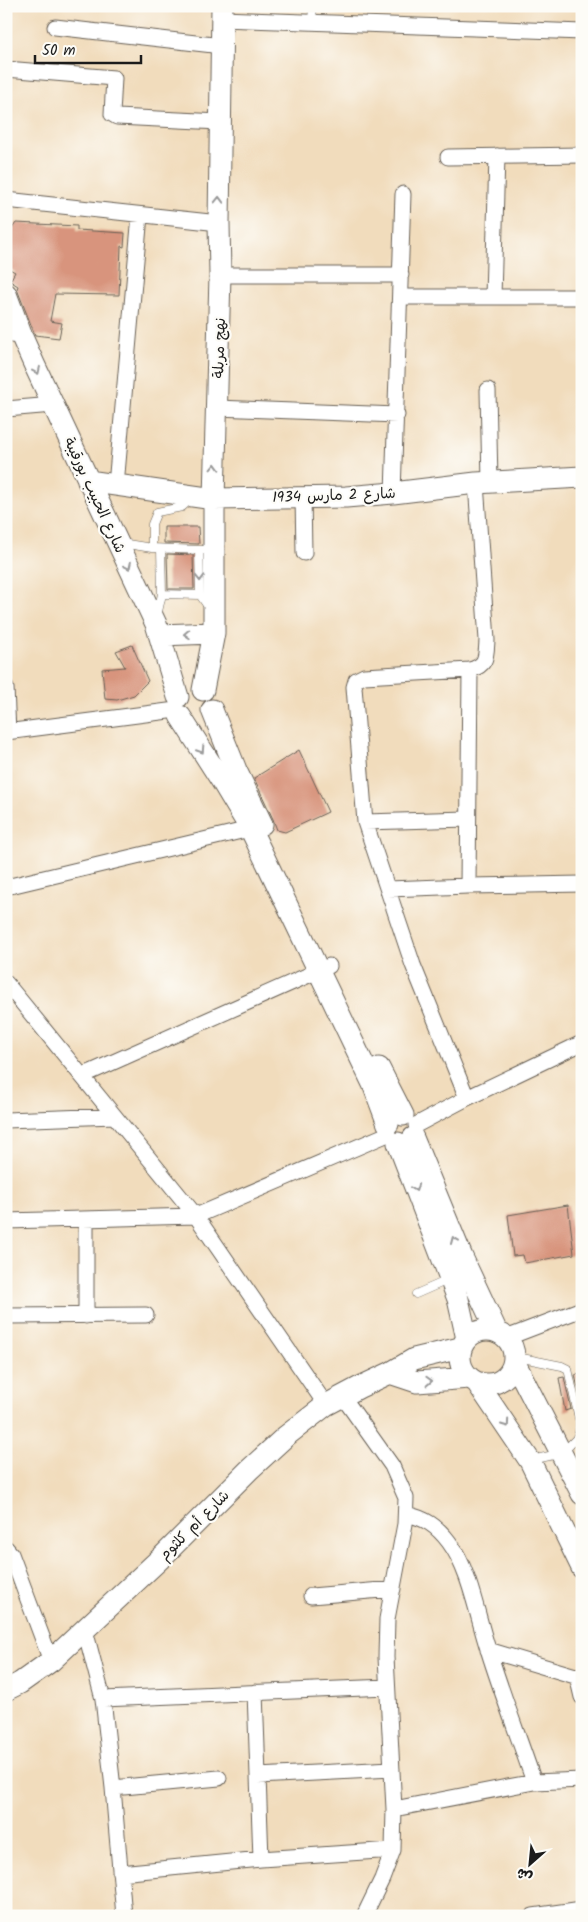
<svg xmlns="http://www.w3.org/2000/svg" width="588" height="1922" font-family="Kalam,'Playpen Sans Arabic',sans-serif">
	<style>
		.building { fill: #d8947d }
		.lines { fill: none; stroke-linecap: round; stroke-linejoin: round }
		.lane-casing { stroke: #675f54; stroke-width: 9 }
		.street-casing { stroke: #675f54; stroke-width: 17 }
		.secondary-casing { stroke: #675f54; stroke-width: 23 }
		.lane { stroke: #fff; stroke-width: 8 }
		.street { stroke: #fff; stroke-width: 15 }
		.secondary { stroke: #fff; stroke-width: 21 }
		.oneway { stroke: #999 }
		.labels { text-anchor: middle; stroke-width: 4.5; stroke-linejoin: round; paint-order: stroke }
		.street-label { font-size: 15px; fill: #1c1c1c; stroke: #fdfcf7 }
	</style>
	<rect width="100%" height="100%" fill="#fdfcf7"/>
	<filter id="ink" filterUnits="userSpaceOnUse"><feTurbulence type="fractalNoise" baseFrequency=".02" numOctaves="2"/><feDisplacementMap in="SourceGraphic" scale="10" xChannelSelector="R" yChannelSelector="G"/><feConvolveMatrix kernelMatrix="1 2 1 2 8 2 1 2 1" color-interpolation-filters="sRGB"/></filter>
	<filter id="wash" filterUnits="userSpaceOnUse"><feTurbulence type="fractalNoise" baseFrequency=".0096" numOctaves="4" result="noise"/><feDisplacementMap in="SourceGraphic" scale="20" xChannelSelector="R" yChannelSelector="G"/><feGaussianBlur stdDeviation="1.12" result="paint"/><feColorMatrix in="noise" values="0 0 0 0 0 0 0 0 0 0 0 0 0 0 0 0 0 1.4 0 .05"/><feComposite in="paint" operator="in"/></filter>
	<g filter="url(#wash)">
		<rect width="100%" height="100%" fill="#f1dcbc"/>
		<g id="blocks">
			<path class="building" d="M16 223 77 226V230L125 233 124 247 121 246 119 295 55 294 50 321 62 323 59 338 35 335 17 289 18 286 10 281 15 272 6 267 9 258 6 237Z
				M164 527H198L199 544 164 543Z
				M167 554 193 555 194 589H168Z
				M132 645 148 681 134 695 117 700 105 699 102 669 125 667 116 651Z
				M299 750 328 812 285 832 277 830 273 819 254 778Z
				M568 1205 574 1254 525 1263 523 1255 513 1256 508 1215Z
				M582 1374V1405L575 1375Z
				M564 1377 571 1409 565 1411 559 1378Z"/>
		</g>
	</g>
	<g filter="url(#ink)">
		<use href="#blocks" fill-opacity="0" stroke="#675f54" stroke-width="1"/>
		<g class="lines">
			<g class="lane-casing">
				<path id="lane" d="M312 6 313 22
					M121 543 152 548 199 550
					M152 548V524L157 512 182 507 190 500
					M162 594 200 595
					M209 608 200 595 199 550H212
					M157 616 162 594 161 549
					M416 1294 448 1280
					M517 1357 562 1366 568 1369 580 1423 579 1433 576 1439 562 1453 532 1460"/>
			</g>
			<g class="street-casing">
				<path id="street" d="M222 19 582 32
					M55 27 222 46
					M6 69 114 78 112 114 117 117 220 122
					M448 157 582 155
					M6 200 219 223
					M220 275H401
					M400 297H582
					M493 297 497 156
					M6 334 22 337
					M488 390 490 482
					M217 408 397 415
					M6 409 53 405
					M116 485 140 215
					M393 493 403 194
					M303 496 304 553
					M6 688 8 732
					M6 732 176 710
					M365 822 467 819
					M468 886 582 884
					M6 887 258 827
					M388 889 468 886 470 670C487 665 486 657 487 640L476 483
					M6 983 196 1216 326 1405
					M82 1076 329 966
					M467 1098 413 965 365 822 354 687 356 680 364 676 470 670
					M6 1120 114 1116
					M416 1125 467 1098 582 1043
					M6 1221 196 1216 388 1134
					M6 1316 146 1315
					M86 1316V1219
					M506 1338 582 1309
					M343 1397 392 1466 406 1498 405 1524 387 1619 386 1657 394 1809 393 1850 382 1879 364 1916
					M406 1514C425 1518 437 1526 449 1542 470 1570 477 1616 488 1649 502 1694 519 1738 534 1782
					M6 1548 11 1554 51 1661
					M311 1596 393 1589
					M85 1630 103 1699 113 1788 124 1916
					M488 1650 582 1678
					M577 1676 582 1697
					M255 1692 261 1859
					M103 1699 387 1687
					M258 1776 392 1769
					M113 1788 219 1778
					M394 1809 534 1782 582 1780
					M120 1873 261 1859 393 1850
					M533 1916 582 1909"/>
			</g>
			<g class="secondary-casing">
				<path id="secondary" d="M6 294 22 337 34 364 156 624 178 697
					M88 481 214 499 346 497 393 493 476 483 582 477
					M160 635 214 633
					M203 690 214 633V499L220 275 219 223 222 6
					M212 710 236 770 262 824
					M180 716 223 783 250 828 373 1084 388 1124
					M379 1068 403 1115
					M413 1138 462 1257 497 1332
					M398 1143 458 1299 467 1339
					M460 1357a27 27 0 1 1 54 0a27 27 0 1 1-54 0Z
					M514 1361 582 1494
					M390 1373 417 1382 469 1378
					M478 1384 530 1461 582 1568
					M6 1690 20 1683 51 1661 163 1556 249 1470 286 1436 326 1405 360 1387 390 1373 414 1359 460 1348"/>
			</g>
			<use href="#lane" class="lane"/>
			<use href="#street" class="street"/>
			<use href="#secondary" class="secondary"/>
		</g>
		<defs><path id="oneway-chevron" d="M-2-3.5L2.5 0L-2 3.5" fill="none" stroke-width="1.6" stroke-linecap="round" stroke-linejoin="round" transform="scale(1.25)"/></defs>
		<g class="oneway">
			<use href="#oneway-chevron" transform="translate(219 200) rotate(-89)"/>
			<use href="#oneway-chevron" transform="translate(37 371) rotate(65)"/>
			<use href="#oneway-chevron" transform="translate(215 467) rotate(-88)"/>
			<use href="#oneway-chevron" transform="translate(128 566) rotate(64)"/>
			<use href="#oneway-chevron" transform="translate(200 578) rotate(89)"/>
			<use href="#oneway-chevron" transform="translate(187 634) rotate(177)"/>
			<use href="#oneway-chevron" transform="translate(201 750) rotate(57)"/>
			<use href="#oneway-chevron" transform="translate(415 1188) rotate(69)"/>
			<use href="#oneway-chevron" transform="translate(454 1240) rotate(-113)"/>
			<use href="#oneway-chevron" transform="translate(429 1381) rotate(-2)"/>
			<use href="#oneway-chevron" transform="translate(506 1424) rotate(55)"/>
		</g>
	</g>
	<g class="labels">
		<g class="street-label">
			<text transform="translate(219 348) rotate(-88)" y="5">نهج مربلة</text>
			<text transform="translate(95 495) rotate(65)" y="5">شارع الحبيب بورقيبة</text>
			<text transform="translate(334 495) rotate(-2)" y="5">شارع 2 مارس 1934</text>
			<text transform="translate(194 1525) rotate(-45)" y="5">شارع أم كلثوم</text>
		</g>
	</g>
	<rect width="588" height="1922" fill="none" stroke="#fdfcf7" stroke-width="25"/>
	<g transform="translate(530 1864) rotate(207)" stroke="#fdfcf7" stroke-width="4" paint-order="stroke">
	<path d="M0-4L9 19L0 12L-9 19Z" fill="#1c1c1c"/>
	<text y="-8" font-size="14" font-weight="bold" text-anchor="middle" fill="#1c1c1c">ش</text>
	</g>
	<path d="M35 55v8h106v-8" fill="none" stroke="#1c1c1c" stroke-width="2.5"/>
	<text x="42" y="55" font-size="15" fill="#1c1c1c" stroke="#fdfcf7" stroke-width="4" paint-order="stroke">50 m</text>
</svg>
